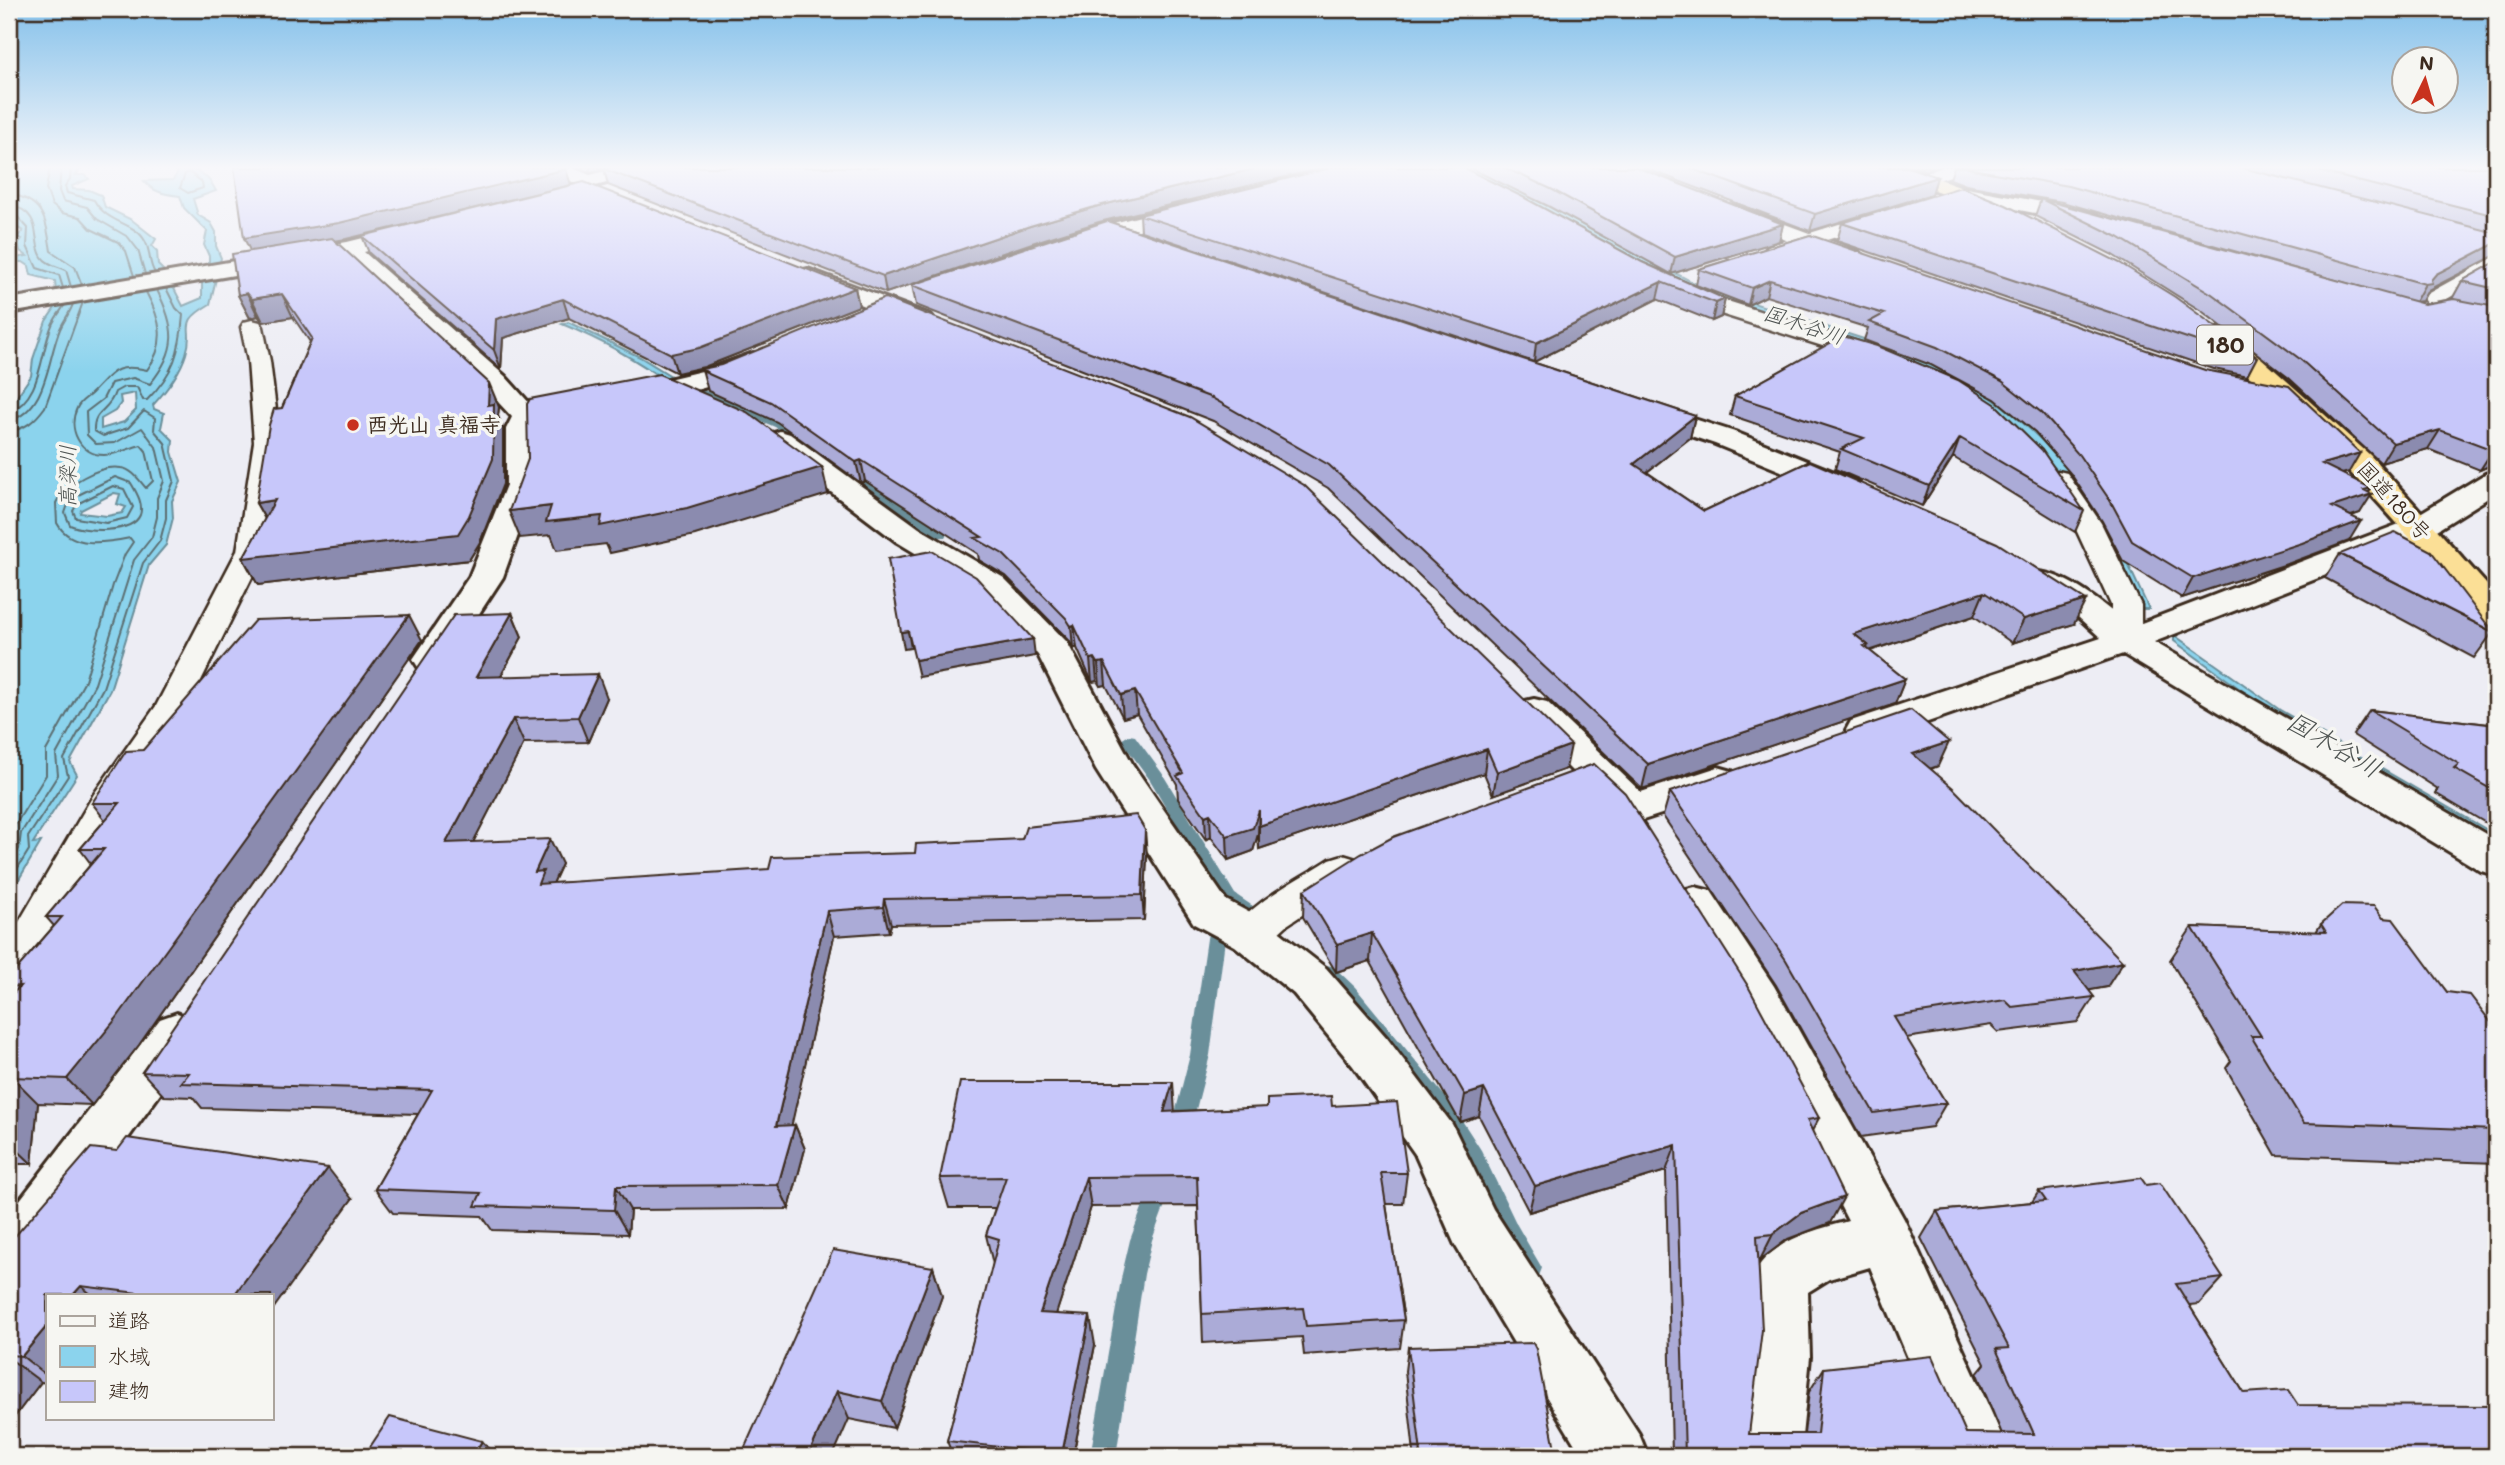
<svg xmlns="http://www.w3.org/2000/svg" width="2505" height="1465" font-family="Mali,'Klee One',sans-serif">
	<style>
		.water { fill: #8bd3ed; stroke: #6b8f9a; stroke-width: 2; fill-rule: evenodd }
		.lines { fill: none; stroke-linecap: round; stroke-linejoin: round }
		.shore { stroke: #5b6e71; stroke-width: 2 }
		.stream { fill: #6b8f9a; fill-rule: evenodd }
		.lane-casing { stroke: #3b2a1e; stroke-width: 5 }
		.street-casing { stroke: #3b2a1e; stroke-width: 6 }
		.highway-casing { stroke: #3b2a1e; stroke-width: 6 }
		.lane { fill: #f6f6f2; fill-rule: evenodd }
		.street { fill: #f6f6f2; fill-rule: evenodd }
		.highway { fill: #fbdf96; fill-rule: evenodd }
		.wall { fill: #ababd7; stroke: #3b2a1e; stroke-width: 2 }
		.shaded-wall { fill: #8b8baf; stroke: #3b2a1e; stroke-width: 2 }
		.building { fill: #c7c7fa; stroke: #3b2a1e; stroke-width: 2 }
		.poi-dot { fill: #c8321e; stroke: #f6f6f2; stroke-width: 2.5 }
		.labels { text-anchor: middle; stroke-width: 7; stroke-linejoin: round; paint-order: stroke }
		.far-water-label { font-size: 21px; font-style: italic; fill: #4f5452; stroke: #f6f6f2 }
		.far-poi-label { font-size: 21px; font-weight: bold; fill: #3b2a1e; stroke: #f6f6f2; text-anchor: start }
		.far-street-label { font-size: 21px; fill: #3b2a1e; stroke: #f6f6f2 }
		.shield { fill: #f6f6f2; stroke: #73675e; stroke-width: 2 }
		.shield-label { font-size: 23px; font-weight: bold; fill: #3b2a1e }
		.water-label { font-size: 26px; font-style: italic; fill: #4f5452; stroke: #f6f6f2 }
	</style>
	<rect width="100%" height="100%" fill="#ededf4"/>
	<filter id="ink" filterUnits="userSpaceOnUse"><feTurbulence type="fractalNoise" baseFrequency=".0143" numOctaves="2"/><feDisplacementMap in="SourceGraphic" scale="14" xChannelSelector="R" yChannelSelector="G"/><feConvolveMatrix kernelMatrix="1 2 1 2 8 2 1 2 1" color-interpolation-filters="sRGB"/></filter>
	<g filter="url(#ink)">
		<path class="water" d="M9 167H82L76 175H85L89 179 72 186 73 189 89 190 101 195 105 207 132 220 156 239 152 246 157 251 158 265 166 273 183 306 202 298V280L209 266V256L204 245 207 231 184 208 180 196C165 194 154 193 144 181L173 180 180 169C198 168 208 175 216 191L193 199 198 215 211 223 216 232V246L221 258 210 304C175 325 196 325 186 354 180 373 166 391 153 405L154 409 164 413 161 428 173 440 172 452 181 482 172 501 173 518 166 545 149 565 110 690 70 762 77 775 33 843 41 842 9 896V408L31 376 33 359 46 321 57 305 55 281 31 275 29 266 23 262H9V259L27 256 20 251 18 244 22 239 17 237 23 231C1 221 9 188 9 167ZM135 393 136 410 124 422 101 429V419L115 411 121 403 120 396ZM114 493 120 494 117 504 126 507 122 513 107 516 80 513 81 510Z
			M1457 167H1473L1698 285 1919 357C1995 387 2068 456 2109 527 2124 553 2136 582 2149 609H2134L2075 493 2058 471 2007 419 1716 303Z
			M568 322 640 357 679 381 670 384C636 359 601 340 562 324Z
			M2174 635 2280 710 2496 835V842L2269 710 2174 641Z"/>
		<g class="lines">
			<path class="shore" d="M50 167 46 189 52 205 62 213 80 217 91 229 118 242 126 251 134 276
				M61 167 59 191 63 201 87 207 97 219 128 237 138 250 145 274
				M71 167 70 179 65 186 67 193 94 200C107 224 135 222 145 241 151 251 148 263 155 273
				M189 172 202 182 203 188 188 193 180 188 185 174Z
				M9 194C45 200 46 221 51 251L75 267 82 285
				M9 205C45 212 31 241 42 257 47 265 58 266 66 270L71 287
				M9 214 16 215 28 228 27 246 37 268 59 275 63 288
				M9 412C42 399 40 353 52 325 55 318 60 312 64 306
				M9 421C48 409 47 360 60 329 64 320 70 313 73 304
				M9 432C26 428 34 422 45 407L83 302
				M115 477 131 483C136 492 144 504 140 515 132 534 85 532 70 525L65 513 70 499Z
				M113 486 124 489 133 507 127 518 106 523 76 518 73 511 77 504Z
				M9 835 46 775V751L85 681 113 585 125 554 133 542 130 538C105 543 71 549 57 523L56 503C64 485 100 464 121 468 132 469 139 480 146 488L153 481 146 451 141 445C129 448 117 455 104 455 80 455 67 429 77 408 80 401 87 398 92 393 113 372 115 363 147 370 167 343 161 320 146 292
				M9 866 19 849 21 833 58 775 56 755 95 684 134 560 152 537 157 517V498L164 481 156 447 142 428 115 443 96 444 87 435 86 412 103 399 111 383 133 378 150 384C178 350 176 328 157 290
				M9 882 29 850 28 837 68 776 64 759 103 688 143 563 160 541 166 518V500L174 481 165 443 154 430 155 418 144 411 128 428 103 436 94 431C93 409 109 412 115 392L124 387H137L143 400H147C174 373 180 352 183 315L176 308 166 288"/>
			<path class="stream" d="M701 389 783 423 947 534 945 537H935L840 475 775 427 697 394V390Z
				M1129 735 1135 736 1162 773 1235 894 1263 913 1266 918 1263 923 1257 925 1251 923 1223 904 1150 780 1121 740Z
				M1217 925 1223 927 1226 932 1210 1055 1191 1129 1188 1135 1181 1138 1174 1135 1171 1129 1190 1055 1208 932 1211 927Z
				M1327 965 1334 967 1355 987 1452 1105 1481 1150 1517 1225 1542 1268 1539 1276 1531 1279C1508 1270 1478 1188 1465 1164 1436 1108 1392 1061 1353 1012 1342 999 1325 987 1318 972L1320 967Z
				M1161 1176 1169 1179 1172 1186 1152 1240 1144 1274 1116 1456H1090L1122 1274 1130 1240 1153 1179Z"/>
			<g class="lane-casing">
				<path id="lane" d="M1943 167H1969L1966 171 1923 185 1914 180 1917 176Z
					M1884 210 1891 212 1893 216 1891 220 1775 256 1768 254 1765 250 1768 246Z
					M2496 256V270L2447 299 2454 307 2451 312H2435L2423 298 2427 294Z
					M1681 283 1721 299 1883 350 1886 355 1883 360H1867L1705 309 1674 293 1671 289 1674 285Z
					M252 320 260 322 263 327 270 361 280 442 265 551 187 709 120 809 23 987 9 992V939L94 794 156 706 237 551 254 442 248 361 241 327 244 322Z
					M2058 471 2067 473 2101 523 2141 605V641L2137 648 2126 650 2115 648 2111 641V605L2073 523 2045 479 2049 473Z
					M1343 855 1356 859 1362 869 1356 879 1287 925 1265 945 1251 949 1237 945 1232 934C1248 903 1300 879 1330 859Z"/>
			</g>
			<g class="street-casing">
				<path id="street" d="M542 167H570L590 175 621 167H654L651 171 588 188 545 171Z
					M1961 187 2053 204 2097 215 2100 220 2097 225 2089 227 2050 216 1954 197 1950 193 1954 189Z
					M1192 203 1200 204 1203 209 1200 214 1074 247 1066 245 1063 240 1066 235Z
					M1733 205 1858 251 1862 256 1858 261H1842L1725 217 1722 212 1725 207Z
					M416 225 424 227 427 232 424 237 364 252 505 376 541 416 534 429 536 485 503 577 444 667 431 670 418 667 413 659 469 577 506 485V429L512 417 485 388 342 257 9 313V299L347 242Z
					M808 269 931 315 935 320 931 325 922 328 913 325 800 281 796 276 800 271Z
					M753 353 762 355 766 361C753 381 659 398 632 404L622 402 618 396 622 390 706 370Z
					M1644 403 1735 432 1857 481 1861 487 1857 493 1846 496 1835 493 1715 444 1634 417 1630 411 1634 405Z
					M780 431 790 434 919 528 1004 578 1067 642 1133 765 1226 900 1267 922 1326 968 1387 1038 1452 1124 1493 1209 1639 1434 1648 1456H1582L1455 1245 1415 1154 1353 1066 1294 994 1235 946 1194 924 1096 770 1038 655 980 592 897 542 770 446 765 440 770 434Z
					M2496 471V493L2429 535 2154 642 2496 840V875L2481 871 2123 654 1879 739 1865 743 1851 739 1846 730 1851 721 2101 638 2078 617 2027 587 2022 580 2027 573C2059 565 2107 607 2131 627L2407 521 2485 474Z
					M1534 699 1547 702 1641 792 1718 767 1732 771 1738 781 1732 791 1634 823 1620 819 1521 720 1515 711 1521 702Z
					M1695 887 1711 891 1774 986 1904 1219 2011 1456H1949L1870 1267 1829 1279 1808 1292 1810 1357 1800 1456H1738C1742 1423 1750 1389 1752 1355 1753 1333 1748 1308 1751 1286 1757 1244 1814 1230 1848 1221L1740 1012 1673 903 1679 891Z
					M177 1013 194 1019 201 1033 194 1047 29 1275 9 1283V1214L160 1019Z"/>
			</g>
			<g class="highway-casing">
				<path id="highway" d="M1876 167H1906L1968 189 2007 205 2010 210 2007 215H1991L1954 197 1879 171Z
					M2210 326 2219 329 2260 357 2370 455 2496 595V626L2484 623C2395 521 2312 419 2201 339L2197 334 2201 329Z"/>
			</g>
			<use href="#lane" class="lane"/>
			<use href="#street" class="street"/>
			<use href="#highway" class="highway"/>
		</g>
		<path class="wall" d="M577 167H611L590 172Z
			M1327 167 1107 221 1695 416 1690 438 1647 472 1704 511 1810 461 2074 624 2012 643 1974 616 1870 651 1905 679 1895 704 1642 789 1328 488 1213 421 916 305 912 285 1105 221 1032 243 886 293 608 185 604 169Z
			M1468 167H1636L1783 224 1779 241 1671 274 1548 206Z
			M1642 167H1908L1937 177 1932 194 1810 231Z
			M1913 167H1935L1926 170Z
			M1954 167H2496V255L2428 290 2422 301 2416 302 2424 304 2452 299 2462 281 2496 262V463L2480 470 2428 449 2381 463 2289 378 2203 312 2111 254 2035 216 2041 199 2378 292 2062 202 1966 185 1950 179Z
			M571 185 855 288 859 306 704 367 677 373 569 318 503 338 501 369 369 253 362 236 394 228 335 241 499 407 498 416 503 429V484L480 542 469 560 258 585 243 558 265 519 256 503 282 408 310 342 293 317 263 322 258 316 250 318 238 295 250 251Z
			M1140 215 1642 262 1725 299 1721 317 1712 321 1657 299 1534 362 1141 231Z
			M1842 223 2257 357 2247 376 2214 369 1837 241Z
			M1810 235 2349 472 2342 474 2369 492 2360 513 2351 516 2349 541 2290 563 2182 598 2123 561 2102 521 2071 474 2035 432 1995 399 1931 365 1864 340 1868 328 1766 296 1748 305 1696 285 1699 269Z
			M1843 336 2084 511 2075 532 1953 457 1922 506 1835 469 1840 452 1730 415 1735 396Z
			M702 369 1566 769 1493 795 1484 773 1259 849 1258 834 1253 851 1228 860 1211 837 1206 840 1178 799 1177 784 1137 714 1123 718 1106 685 1100 686 1097 681 1092 682 1077 648H1073L1069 640 1006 576 979 560 978 554 865 481 861 483 777 422 708 391Z
			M2340 554 2493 632 2474 658 2325 578Z
			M512 613 522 637 501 676 607 698 588 742 524 743 473 842 562 864 553 883 1147 855 1144 920 891 924 889 932 834 936 791 1125H795L805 1149 789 1209 630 1210 628 1234 492 1230 482 1216 393 1213 375 1189 418 1114 202 1108 193 1097 164 1096 142 1072Z
			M422 640 139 1045 92 1105 38 1103 32 1164H9V978L54 926 46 917 91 864 80 849 105 820 92 803 143 750Z
			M2370 710 2496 725V829L2435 793 2438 789 2353 735Z
			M1938 766 1931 769 2107 987 2088 990 2094 997 2078 1022 1998 1032 1991 1025 1906 1038 1946 1103 1932 1127 1861 1137 1776 985 1663 816 1670 792Z
			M1304 890 1819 1118 1812 1131 1830 1223 1788 1239 1760 1260H1758L1749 1434H1804L1809 1392 1824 1368 1966 1433 2002 1434 1977 1374 1985 1364 1921 1238 1937 1211 2032 1202 2039 1191 2223 1278 2199 1304 2189 1305 2244 1393 2496 1456H1672L1666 1171 1529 1212 1479 1116 1460 1122 1370 961 1336 972 1303 917Z
			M2383 918 2447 992 2496 1029V1163L2276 1155 2226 1068 2231 1061 2170 960 2192 927 2316 932 2321 924Z
			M1332 1106 1407 1173 1403 1204H1386L1404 1320 1400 1348 1304 1355 1302 1337 1203 1343 1198 1206 1091 1207 1056 1314 1095 1345 1073 1456H953L947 1441 993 1264 986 1235 995 1208H949L940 1178 1175 1111Z
			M352 1199 271 1295H47V1383L41 1382 9 1424V1243Z
			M933 1267 942 1296 894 1428 849 1419 741 1456Z
			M1408 1347 1556 1454 1414 1453 1405 1371Z"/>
		<path class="shaded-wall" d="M589 167H611L590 172Z
			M1262 167H1327L1099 222 1032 243 886 293 883 276 1030 226 1098 206Z
			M566 169 571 185 346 239 252 255 244 238Z
			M1937 177 1932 194 1810 231 1815 214Z
			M1783 224 1779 241 1671 274 1675 257Z
			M2496 243V255L2428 290 2422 301 2415 302 2425 284 2436 274Z
			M1770 280 1766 296 1748 305 1752 288Z
			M1661 282 1657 299 1534 362 1536 343Z
			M855 288 859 306 704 367 677 373 671 354Z
			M247 293 258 316 250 318 238 295Z
			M282 294 293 317 263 322 252 299Z
			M563 299 569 318 503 338 501 369 494 350 496 319Z
			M1725 299 1721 317 1712 321 1716 303Z
			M489 383 499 407 498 416 503 429V484L480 542 469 560 258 585 243 558 488 405Z
			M1695 416 1690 438 1629 486 1634 464Z
			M2440 430 2428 449 2381 463 2393 443Z
			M1960 438 1953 457 1922 506 1929 486Z
			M2496 449V463L2480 470 2493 450Z
			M2360 453 2349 472 2311 483 2322 464Z
			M861 460 865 481 861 483 856 462Z
			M822 467 828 494 695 535 610 553 606 544 557 550 551 535 520 538 509 511 551 506Z
			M2371 488 2367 496 2372 494 2360 513 2321 526 2332 507 2364 490Z
			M275 500 271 529 256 503Z
			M2361 521 2349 541 2290 563 2182 598 2193 578Z
			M1984 592 1974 616 1866 652 1868 645 1854 634Z
			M2086 600 2074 624 2012 643 2024 619Z
			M512 613 522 637 487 701 476 677Z
			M409 615 422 640 139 1045 92 1105 67 1079Z
			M1074 625 1077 648H1073L1071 626Z
			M908 631 911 648 904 649 901 632Z
			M1033 639 1035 656 919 677 915 660Z
			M1095 658 1097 681 1092 682 1090 659Z
			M1104 662 1106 685 1100 686 1098 663Z
			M598 674 607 698 588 742 578 717Z
			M1905 679 1895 704 1642 789 1648 764Z
			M1135 691 1137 714 1123 718 1121 695Z
			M513 719 524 743 460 868 446 843Z
			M1949 742 1938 766 1903 778 1913 754Z
			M1571 745 1566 769 1493 795 1497 772Z
			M1487 749 1484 773 1259 849V826Z
			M1259 810 1258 834 1253 851 1228 860 1227 836Z
			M1210 814 1211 837 1206 840 1205 816Z
			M1145 830 1147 855 1144 920 1142 895Z
			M550 839 562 864 551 888 538 884 535 872Z
			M884 899 891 924 889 932 883 907Z
			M827 911 834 936 786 1150 776 1126Z
			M1372 933 1370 961 1336 972 1337 944Z
			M2123 962 2107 987 2059 996 2074 971Z
			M12 1077 38 1103 32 1164 9 1142V1108Z
			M1173 1082 1175 1113 1164 1112Z
			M1484 1089 1479 1116 1460 1122 1465 1095Z
			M795 1125 805 1149 789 1209 778 1185Z
			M1676 1145 1666 1171 1529 1212 1535 1186Z
			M328 1168 352 1199 271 1312V1295H234Z
			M1086 1177 1091 1207 1047 1342 1040 1313Z
			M616 1186 630 1210 628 1234 614 1210Z
			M1844 1197 1830 1223 1788 1239 1760 1260 1773 1234 1801 1213Z
			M933 1267 942 1296 894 1428 882 1401Z
			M81 1286 92 1295H73Z
			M1090 1316 1095 1345 1073 1456H1063L1062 1454Z
			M47 1326V1376L22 1356Z
			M9 1358 41 1382 9 1424Z
			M837 1391 849 1419 833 1456H808Z
			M482 1441 496 1456H479L475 1452Z"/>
		<path class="building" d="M234 167H560L566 169 339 223 244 238Z
			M613 167H1262L1098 206 1030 226 883 276 604 169Z
			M1334 167H1462L1525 198 1642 262 1725 299 1716 303 1661 282 1536 343 1140 215Z
			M1503 167H1636L1783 224 1675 257 1551 189Z
			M1687 167H1908L1937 177 1815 214Z
			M1966 167H2239L2496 233V243L2436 274 2431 280 2432 283 2425 284 2068 186 1972 169Z
			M2302 167H2496V216Z
			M584 182 855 288 699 348 671 354 563 299 496 319 494 350 362 236Z
			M1961 187 2006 205 2120 263 2175 297 2257 357 2223 350 1842 223Z
			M2041 199 2424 304 2454 299 2496 307V449L2493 450 2440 430 2393 443 2300 359 2212 294 2118 237Z
			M1107 221 1695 416 1634 464 1704 511 1810 461 1997 543 2086 600 2024 619 1984 592 1854 634 1868 645 1864 646 1905 679 1648 764 1329 465 1212 398 912 285Z
			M1810 235 2205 370 2289 386 2360 453 2322 464 2371 488 2364 490 2372 494 2332 507 2361 521 2302 543 2193 578 2132 541 2111 502 2079 455 2042 413 2002 381 1937 347 1869 322 1884 314 1770 280 1752 288 1699 269Z
			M332 238 489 383 488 405 494 404 493 459 469 516 458 534 243 558 275 500 256 503 269 425 274 409 282 408 312 338 282 294 252 299 247 293 238 295 232 254Z
			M2496 262V289L2462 281Z
			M885 298 1190 417 1304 485 1571 745 1497 772 1487 749 1259 826V810L1253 828 1227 836 1210 814 1205 816 1177 776 1183 773 1135 691 1121 695 1104 662 1098 663 1095 658 1090 659 1074 625 1071 626 1066 618 1003 554 975 538 982 537 861 460 856 462 771 402 702 371H705L702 369 721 365Z
			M1843 336 1877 346 1958 380 1995 404 2042 450 2084 511 1960 438 1929 486 1841 449 1864 438 1735 396Z
			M659 374 747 412 822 467 687 508 600 526 602 516 546 522 551 506 509 511 528 459 527 404 530 399Z
			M2395 532 2431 551 2493 632 2340 554Z
			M932 551 976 577 1033 639 915 660 908 631 901 632 888 559Z
			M512 613 476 677 598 674 578 717 513 719 446 843 550 839 535 872 543 871 538 884 769 869 772 857 915 853 916 844 1022 839 1026 827 1136 815 1145 830 1142 895 884 899 883 907 827 911 776 1126 795 1125 778 1185 616 1186 614 1210 475 1206 481 1193 375 1189 432 1090 181 1083 189 1073 142 1072 454 615Z
			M409 615 116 1019 67 1079 12 1077 9 1108V998L20 986 9 987V978L62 917H46L104 849H80L120 803H92L126 751 143 750 255 620Z
			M1911 710 1949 742 1913 754 1953 788 2123 962 2074 971 2094 997 2012 1007 2005 1000 1894 1017 1946 1103 1874 1113 1786 960 1670 792Z
			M2370 710 2496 725V792L2454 768 2459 764Z
			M1594 764 1625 793 1748 986 1819 1118 1807 1120 1844 1197 1801 1213 1773 1234 1757 1236 1762 1330 1749 1434H1817L1824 1368 1932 1356 1966 1433 2034 1434 1996 1349 2009 1348 1937 1211 2046 1201 2039 1191 2141 1178 2146 1185 2160 1183 2223 1278 2176 1284 2244 1393 2288 1390 2298 1405 2496 1406V1456H1685L1676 1145 1535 1186 1484 1089 1465 1095 1372 933 1337 944 1304 890 1361 854 1393 837Z
			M2342 905 2374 906 2383 918 2393 919 2447 992 2470 995 2496 1029V1130L2304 1123 2251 1036H2261L2192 927 2326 932 2321 924Z
			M960 1082H1173L1164 1112 1267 1107V1099L1331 1096 1332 1106 1397 1102 1407 1173H1381L1404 1320 1306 1326 1303 1308 1202 1314 1197 1176 1086 1177 1040 1313 1090 1316 1062 1454 947 1441 999 1239 986 1235 1006 1177 940 1178Z
			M127 1138 328 1168 234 1295H154L81 1286 73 1295H47V1326L22 1356 9 1355V1243L91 1148 117 1151Z
			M833 1250 933 1267 882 1401 837 1391 808 1456H741Z
			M1533 1343 1536 1349 1556 1454 1594 1456H1221L1421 1453 1408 1347Z
			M390 1417 482 1441 475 1452 488 1456H364Z"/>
	</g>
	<linearGradient id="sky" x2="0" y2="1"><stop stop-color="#83c0ea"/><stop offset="0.45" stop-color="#f7f7fa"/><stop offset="1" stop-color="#f7f7fa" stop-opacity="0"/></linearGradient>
	<rect width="2505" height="372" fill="url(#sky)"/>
	<circle class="poi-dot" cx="353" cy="425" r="7"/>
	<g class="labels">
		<g class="far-water-label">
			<text transform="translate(1804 325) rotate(18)" y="7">国木谷川</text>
			<text transform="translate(68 476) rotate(-90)" y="7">高梁川</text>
		</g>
		<g class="far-poi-label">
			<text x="367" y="432">西光山 真福寺</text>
		</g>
		<g class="far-street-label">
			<text transform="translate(2394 501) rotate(48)" y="7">国道180号</text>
		</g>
		<rect class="shield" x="2197" y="325.5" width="56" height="39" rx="5"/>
		<g class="shield-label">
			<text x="2225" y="353">180</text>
		</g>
		<g class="water-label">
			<text transform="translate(2334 745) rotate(30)" y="9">国木谷川</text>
		</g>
	</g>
	<rect width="2505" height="1465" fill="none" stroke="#f6f6f2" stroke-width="35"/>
	<rect x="18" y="18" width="2470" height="1430" fill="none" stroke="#3b2a1e" stroke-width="2.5" filter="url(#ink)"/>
	<rect x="46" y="1294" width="228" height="126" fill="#f6f6f2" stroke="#aba49d" stroke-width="2"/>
	<rect x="60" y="1316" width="35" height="10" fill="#f6f6f2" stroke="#aba49d" stroke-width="2"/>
	<text x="108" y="1328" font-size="21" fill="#3b2a1e">道路</text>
	<rect x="60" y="1346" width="35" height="21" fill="#8bd3ed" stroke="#aba49d" stroke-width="2"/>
	<text x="108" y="1364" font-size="21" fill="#3b2a1e">水域</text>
	<rect x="60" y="1381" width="35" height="21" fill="#c7c7fa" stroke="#aba49d" stroke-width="2"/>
	<text x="108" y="1398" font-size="21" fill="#3b2a1e">建物</text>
	<g transform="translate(2425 80) rotate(5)"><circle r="33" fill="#f6f6f2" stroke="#aba49d" stroke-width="2"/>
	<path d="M0-5L12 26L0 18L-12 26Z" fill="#c8321e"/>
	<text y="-10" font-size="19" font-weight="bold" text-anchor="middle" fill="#3b2a1e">N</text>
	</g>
</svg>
